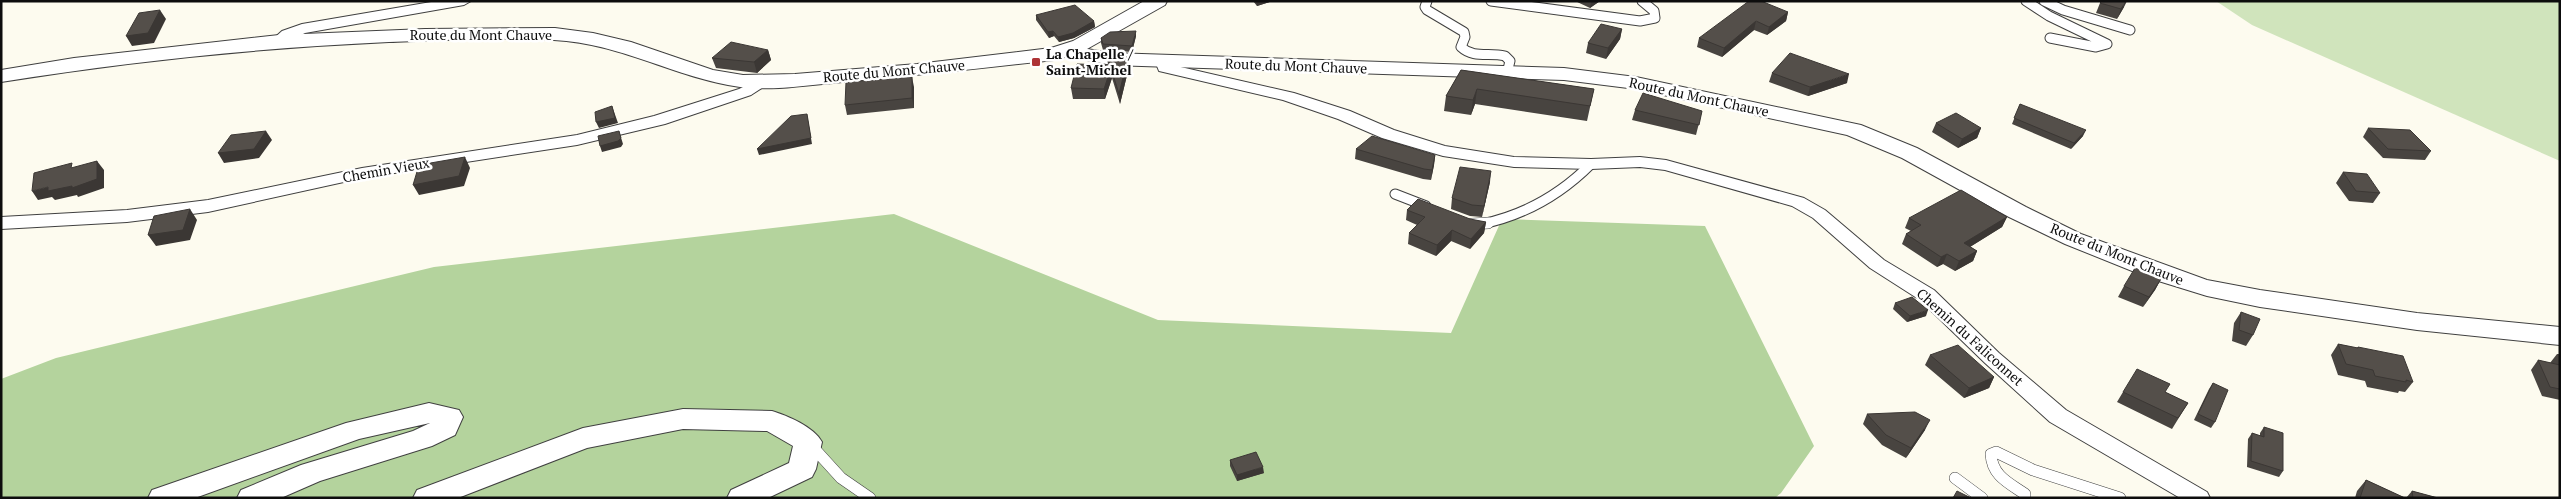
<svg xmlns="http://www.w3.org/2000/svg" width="2561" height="499" font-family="'PT Serif',serif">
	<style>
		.green { fill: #d0e4bc }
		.forest { fill: #b4d39d }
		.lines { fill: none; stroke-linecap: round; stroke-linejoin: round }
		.service-far1-casing { stroke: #404040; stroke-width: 11 }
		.service-casing { stroke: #404040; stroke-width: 12 }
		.minor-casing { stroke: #404040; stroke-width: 2 }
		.tertiary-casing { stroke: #404040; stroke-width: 2 }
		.service-far1 { stroke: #fff; stroke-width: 9 }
		.service { stroke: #fff; stroke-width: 11 }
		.minor { fill: #fff; fill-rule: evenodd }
		.tertiary { fill: #fff; fill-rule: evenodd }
		.wall { fill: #484440 }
		.shaded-wall { fill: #3b3734 }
		.building { fill: #544f4a; stroke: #3b3734 }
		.poi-dot { fill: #ae3437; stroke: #fff; stroke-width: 2 }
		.labels { text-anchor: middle; stroke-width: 5; stroke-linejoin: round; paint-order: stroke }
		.street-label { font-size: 14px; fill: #0d0d0d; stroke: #fff }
		.poi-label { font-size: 14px; font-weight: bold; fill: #0d0d0d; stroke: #fff; text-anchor: start }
	</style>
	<rect width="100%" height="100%" fill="#fdfbef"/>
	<path class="green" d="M2216 1H2560V161L2252 25Z"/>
	<path class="forest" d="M894 214 1158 320 1451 333 1502 219 1705 226 1814 446 1781 493 1775 498H1V379L56 358 434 267Z"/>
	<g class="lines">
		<g class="service-far1-casing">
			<path id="service-far1" d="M1427 1 1425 7 1427 10 1464 32 1465 37 1461 47C1474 59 1489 52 1505 56L1510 61 1507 73
				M1491 1 1640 21 1655 18 1654 11 1642 1
				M2026 1 2049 16 2107 44 2096 47 2050 38
				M2044 1 2063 10 2130 30
				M1395 194 1426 206
				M1482 224C1525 215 1560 195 1591 164"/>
		</g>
		<g class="service-casing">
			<path id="service" d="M1472 224 1488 223
				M811 445 841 478 870 498
				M1955 478 1982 498
				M2025 498V494C2009 483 1992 476 1991 454L1996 452 2033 470 2120 498"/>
		</g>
		<g class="minor-casing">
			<path id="minor" d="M437 1H471L464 5 305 33 279 46 271 41 282 31 302 24Z
				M1163 56 1169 58 1172 65 1294 93 1350 111 1394 130 1445 146 1514 157 1591 159 1640 157 1666 160 1804 198 1825 210 1884 260 1934 290 1999 353 2066 410 2207 492 2210 498H2180L2050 422 1985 363 1920 300 1870 268 1813 218 1792 206 1665 170 1640 167 1591 169 1514 167 1443 156 1382 138 1338 119 1283 100 1159 71 1155 61Z
				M763 77 771 82 751 95 665 124 577 145 362 178 208 212 127 222 1 229V217L127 210 208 200 362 168 577 135 654 116 739 89Z"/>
		</g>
		<g class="tertiary-casing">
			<path id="tertiary" d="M1144 1H1167L1165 5 1087 49 1111 53 1564 68 1636 77 1861 125 1917 148 2026 207 2081 234 2207 280 2260 290 2417 313 2560 327V345L2417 330 2260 307 2207 296 2152 279 2065 244 2009 217 1902 158 1847 135 1636 89 1564 80 1111 65 1068 56 1054 60C983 68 913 76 842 82 809 85 773 91 740 87 676 78 620 43 554 40 500 37 443 40 389 42 259 48 130 61 1 82V70L74 58 279 35 425 29 555 28 593 33 631 42 713 70 743 75 795 74 917 64 1051 48 1073 41Z
				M429 403 459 410 463 417 455 435 432 446 320 481 281 498H237L241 490 301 465 413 431 430 423 359 439 195 498H148L152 490 346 423Z
				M683 409 772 411C788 416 814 427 822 442L816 469 812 477 768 498H727L731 490 789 463 793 446 767 431 683 429 587 448 458 498H413L417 490 583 428Z"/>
		</g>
		<use href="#service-far1" class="service-far1"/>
		<use href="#service" class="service"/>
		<use href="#minor" class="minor"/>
		<use href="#tertiary" class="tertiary"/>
	</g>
	<path class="wall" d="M1253 1H1273L1257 6Z
		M1575 1H1600L1590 8Z
		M2100 3 2124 7 2117 19 2096 13Z
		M1788 12 1786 21 1767 35 1754 30 1722 57 1697 47 1699 38Z
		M1036 15 1094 21 1095 27 1074 38 1059 42 1054 36 1049 38 1036 20Z
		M1622 29 1620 39 1606 59 1586 53 1588 43Z
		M1136 36 1132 52 1103 50 1101 43V38Z
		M768 50 771 60 757 73 716 68 712 58Z
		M1107 56 1128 57 1129 67 1120 104 1112 78 1105 99H1073L1071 88 1108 65Z
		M1461 70 1594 89 1587 121 1475 104 1471 115 1444 111 1446 96Z
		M1772 73 1847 83 1808 96 1769 82Z
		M914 87V108L847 115 845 105Z
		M2020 104 2083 136 2071 149 2012 124Z
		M1635 110 1702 111 1696 135 1632 120Z
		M1936 123 1981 128 1977 138 1958 148 1932 132Z
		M2368 128 2431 151 2425 160 2383 158 2363 137Z
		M1356 149 1435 155 1434 165 1431 180 1423 179 1355 159Z
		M2343 172 2380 193 2373 203 2349 201 2336 183Z
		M1490 182 1482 217 1470 216 1451 209 1452 198Z
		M1407 210 1486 222 1484 233 1470 249 1451 241 1436 256 1408 244 1409 233 1417 225 1406 220Z
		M2007 217 2002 227 1970 247 1977 251 1973 261 1955 271 1943 264 1937 267 1902 244 1906 234 1911 231 1905 228 1909 218Z
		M2161 279 2155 290 2143 307 2118 297 2124 286Z
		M1895 303 1926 316 1907 322 1893 309Z
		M2241 312 2253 335 2246 346 2232 341 2234 323Z
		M2338 344 2357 348 2358 347 2413 382 2405 392 2399 391 2398 393 2367 387 2365 381 2338 375 2331 355Z
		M2557 354H2560V400L2542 396 2531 370 2538 360 2550 363Z
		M1930 355 1994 377 1989 388 1964 398 1925 365Z
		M2213 383 2215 422 2211 428 2194 420 2209 389Z
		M2123 392H2165L2188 403 2172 429 2117 402Z
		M1867 414 1925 430 1906 458 1882 445 1863 424Z
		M2264 427 2283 471 2279 477 2247 467 2248 439 2252 433 2260 436V433Z
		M1230 460 1264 473 1237 481 1230 466Z
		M2366 480 2405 498H2355L2357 491Z
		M2412 491 2438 498H2406Z"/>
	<path class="shaded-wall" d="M1256 1H1273L1257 6Z
		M1591 1H1600L1590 8Z
		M2126 1H2127L2124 7 2117 19 2121 9Z
		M160 10 166 19 154 43 132 46 126 36Z
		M1788 12 1786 21 1767 35 1769 27Z
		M1094 21 1095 27 1074 38 1059 42 1058 37Z
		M1756 21 1754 30 1722 57 1724 48Z
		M1622 29 1620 39 1606 59 1608 48Z
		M1053 31 1054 36 1049 38 1048 32Z
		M1136 31V36L1132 52V46Z
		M768 50 771 60 757 73 754 62Z
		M1128 57 1129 67 1120 104 1119 94Z
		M1111 68 1112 78 1105 99 1104 89Z
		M1849 74 1847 83 1808 96 1810 87Z
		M912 77 914 87V108L912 98Z
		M1477 89 1475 104 1471 115 1473 100Z
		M612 106 618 123 599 128 596 122Z
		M807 114 812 144 759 155 757 149Z
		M1981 128 1977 138 1958 148 1962 139Z
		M2086 130 2083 136 2071 149 2074 143Z
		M266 131 272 140 259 158 224 163 218 153Z
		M619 131 623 144 621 147 602 152 600 146Z
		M1435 155 1434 165 1431 180 1432 170Z
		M465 157 470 168 464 186 419 195 413 185Z
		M97 161 104 170V188L78 197 77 195 55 200 52 197 38 200 32 191 48 187 72 186Z
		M1491 171 1490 182 1482 217 1484 206Z
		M190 209 197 220 190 240 156 246 148 235Z
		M2007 217 2002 227 1960 253 1964 243Z
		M1486 222 1484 233 1470 249 1471 239Z
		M1452 230 1451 241 1436 256 1437 245Z
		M1977 251 1973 261 1955 271 1959 261Z
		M1947 254 1943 264 1937 267 1941 257Z
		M2161 279 2155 290 2143 307 2149 297Z
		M1928 310 1926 316 1907 322 1910 316Z
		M1994 377 1989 388 1964 398 1969 388Z
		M1930 420 1925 430 1906 458 1911 448Z
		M1263 467 1264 473 1237 481V475Z"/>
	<path class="building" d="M1749 1H1761L1788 12 1769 27 1756 21 1724 48 1699 38Z
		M2102 1H2126L2121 9 2100 3Z
		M1075 5 1094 21 1073 33 1058 37 1053 31 1048 32 1036 15Z
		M160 10 148 33 126 36 139 13Z
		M1601 24 1622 29 1608 48 1588 43Z
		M1136 31 1132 46 1103 44 1101 38 1110 32Z
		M731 42 768 50 754 62 712 58Z
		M1790 53 1849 74 1810 87 1772 73Z
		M1107 56 1128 57 1119 94 1111 68 1104 89 1071 88 1077 64 1110 65Z
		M1461 70 1594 89 1590 106 1477 89 1473 100 1446 96Z
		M912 77V98L845 105 846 82Z
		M1643 93 1702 111 1699 125 1635 110Z
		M2020 104 2086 130 2074 143 2014 118Z
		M612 106 615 118 596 122 595 112Z
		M1956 113 1981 128 1962 139 1936 123Z
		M807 114 811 138 757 149 791 116Z
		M2368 128 2410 130 2431 151 2388 149Z
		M266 131 254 149 218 153 231 135Z
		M619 131 621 138 618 141 600 146 598 136Z
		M1372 136 1435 155 1432 170 1424 169 1356 149Z
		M465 157 459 176 413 185 419 165Z
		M97 161V179L72 188V186L48 191V187L32 191 34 173 72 163 71 168Z
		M1460 167 1491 171 1484 206 1472 205 1452 198Z
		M2343 172 2367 174 2380 193 2356 191Z
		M1961 190 2007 217 1964 243 1977 251 1959 261 1947 254 1941 257 1906 234 1921 225 1909 218Z
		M1418 199 1470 219 1486 222 1471 239 1452 230 1437 245 1409 233 1425 217 1407 210Z
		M190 209 183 230 148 235 154 216Z
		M2135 268 2161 279 2149 297 2124 286Z
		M1912 297 1928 310 1910 316 1895 303Z
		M2241 312 2260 319 2253 335 2239 330Z
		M2338 344 2358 348V347L2403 356 2413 382 2406 380V382L2375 376 2373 370 2346 364Z
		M1958 345 1994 377 1969 388 1930 355Z
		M2538 360 2560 365V389L2550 387Z
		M2137 369 2170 384 2165 392 2188 403 2178 418 2123 392Z
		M2213 383 2228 390 2215 422 2198 414Z
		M1915 412 1930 420 1911 448 1886 435 1867 414Z
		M2264 427 2283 433V471L2251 461 2252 433 2264 437Z
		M1256 452 1263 467 1237 475 1230 460Z
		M2366 480 2405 498H2360Z
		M1957 491 1971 498H1953Z
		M2412 491 2438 498H2413Z"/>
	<rect class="poi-dot" x="1031" y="57" width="10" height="10" rx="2.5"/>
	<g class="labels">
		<g class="street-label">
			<text x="481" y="40">Route du Mont Chauve</text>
			<text transform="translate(1296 66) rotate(2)" y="5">Route du Mont Chauve</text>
			<text transform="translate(894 71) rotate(-5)" y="5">Route du Mont Chauve</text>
			<text transform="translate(1699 97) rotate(12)" y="5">Route du Mont Chauve</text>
			<text transform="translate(386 170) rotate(-10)" y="5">Chemin Vieux</text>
			<text transform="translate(2117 254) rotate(22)" y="5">Route du Mont Chauve</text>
			<text transform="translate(1970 337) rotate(42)" y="5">Chemin du Faliconnet</text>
		</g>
		<g class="poi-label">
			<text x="1046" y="59">La Chapelle /<tspan x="1046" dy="16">Saint-Michel</tspan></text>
		</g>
	</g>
	<rect width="2561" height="499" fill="none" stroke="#0d0d0d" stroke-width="5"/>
</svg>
